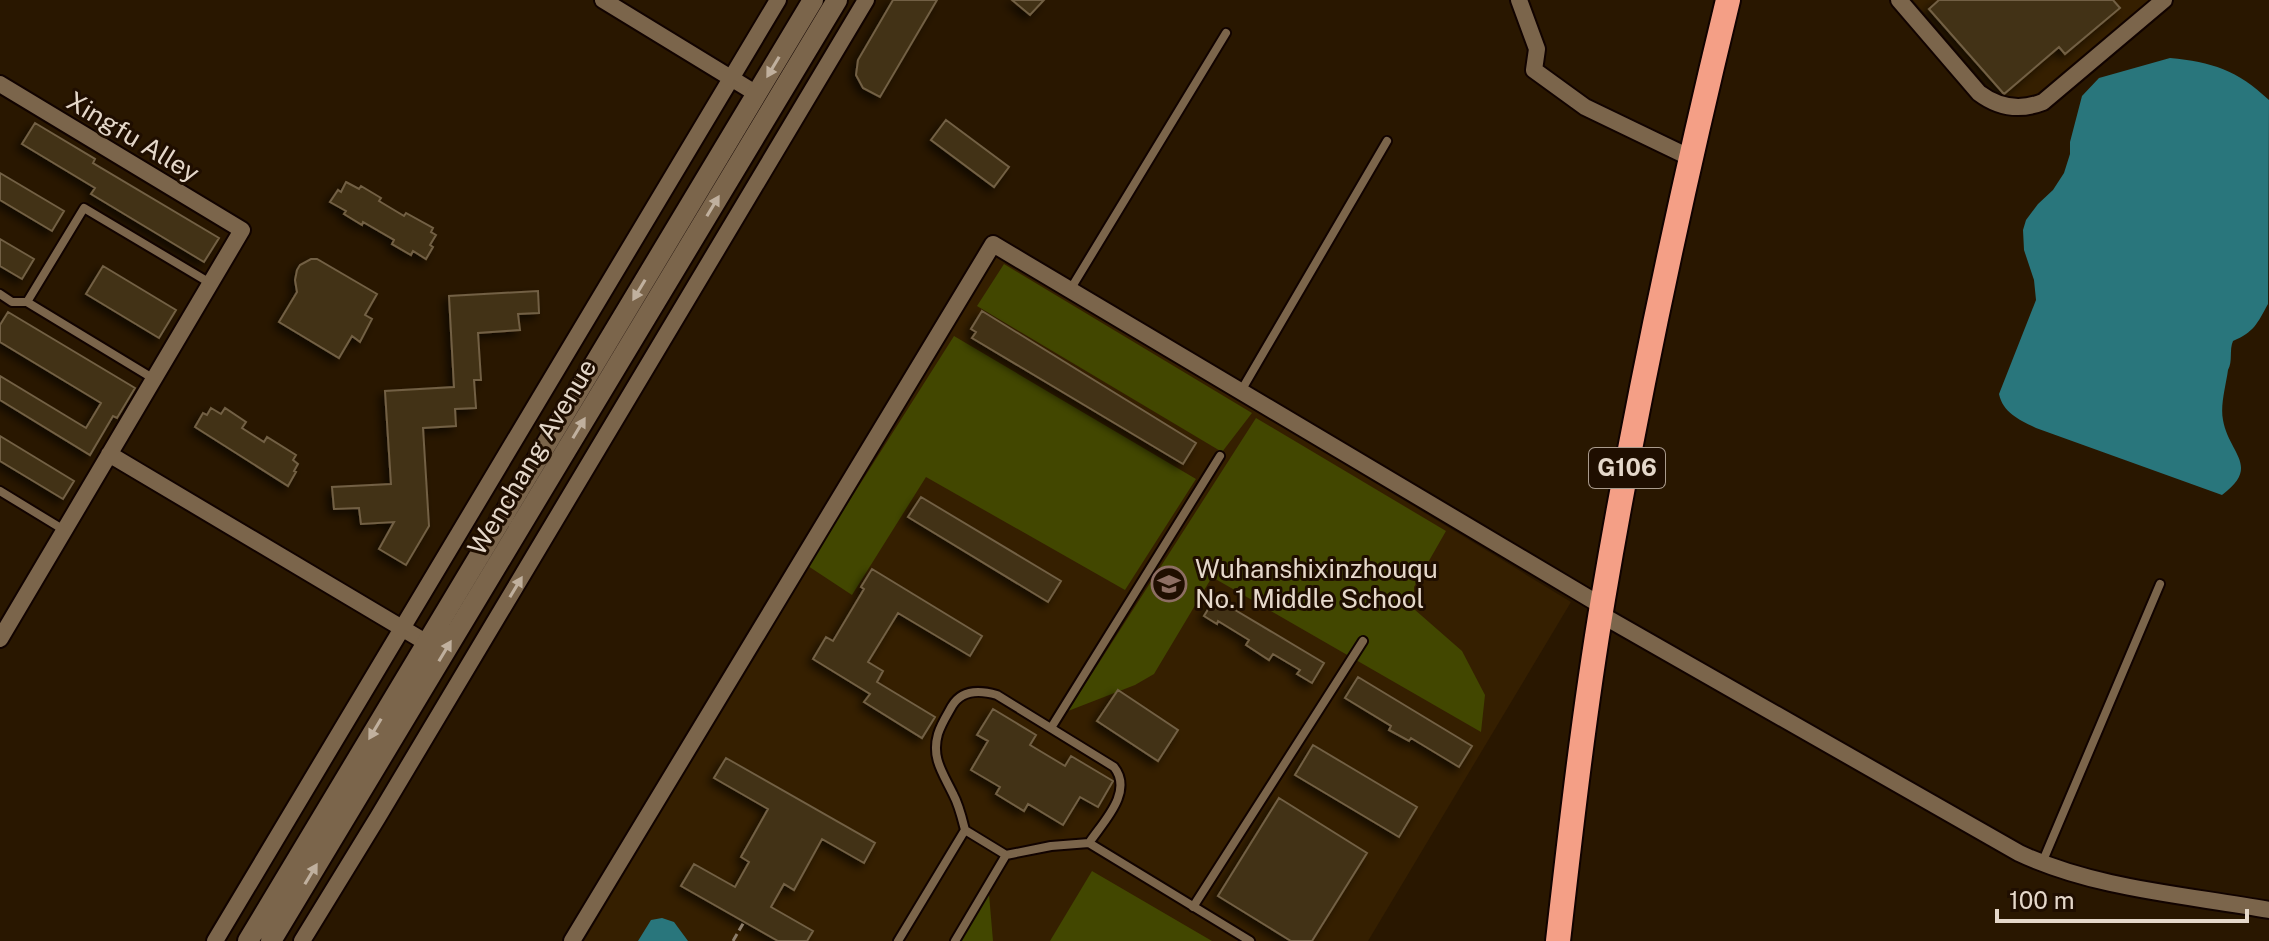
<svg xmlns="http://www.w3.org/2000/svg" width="2269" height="941" font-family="'Public Sans',sans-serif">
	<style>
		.built { fill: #351f00 }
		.green { fill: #424700 }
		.water { fill: #29767c }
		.building { fill: #423115; stroke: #726044; stroke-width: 2; filter: url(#shadow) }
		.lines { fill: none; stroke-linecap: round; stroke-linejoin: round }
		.lane-casing { stroke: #110300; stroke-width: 12 }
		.street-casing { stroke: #110300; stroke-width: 20 }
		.secondary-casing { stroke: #110300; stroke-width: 24 }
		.highway-casing { stroke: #110300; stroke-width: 28 }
		.path { stroke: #8d7e6b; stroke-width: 3; stroke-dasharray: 8 4; stroke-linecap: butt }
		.lane { stroke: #7b654b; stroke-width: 8 }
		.street { stroke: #7b654b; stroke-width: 16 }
		.secondary { stroke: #7b654b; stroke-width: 20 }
		.highway { stroke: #f49f86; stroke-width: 24 }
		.oneway { fill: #c0b09e }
		.labels { text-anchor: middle; stroke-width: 6; stroke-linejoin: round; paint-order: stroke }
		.shield { fill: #1f0e00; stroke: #aa9b8d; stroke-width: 2 }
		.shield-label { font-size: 24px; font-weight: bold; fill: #e5d8ca }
		.street-label { font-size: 26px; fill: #e5d8ca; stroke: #1f0e00 }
		.poi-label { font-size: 26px; fill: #e5d8ca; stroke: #1f0e00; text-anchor: start }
	</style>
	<defs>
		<filter id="shadow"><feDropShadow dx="-4.5" dy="4.5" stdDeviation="4" flood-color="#0009"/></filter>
	</defs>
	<rect width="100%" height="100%" fill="#291700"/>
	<path class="built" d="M1913 0H2150L2032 101 1998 98Z
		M996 252 1571 602 1368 941H584Z"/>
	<path class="green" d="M1004 264 1252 413 1222 452 977 306Z
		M954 336 1196 479 1125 590 926 477 852 595 808 566Z
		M1256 418 1446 531 1414 587V609L1462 651 1485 695 1481 732 1212 577 1154 674 1135 685 1068 711Z
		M1092 871 1212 941H1050Z
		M989 894 993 941H961Z"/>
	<path class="water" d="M2170 58C2212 62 2237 70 2269 100L2268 304C2257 324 2254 332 2233 341 2229 350 2233 361 2228 370 2226 385 2220 405 2223 420 2229 454 2261 466 2222 495L2036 428C2020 420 2003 413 1999 394L2036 300 2034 280 2024 250 2023 230 2026 220 2038 204 2053 190 2064 173 2070 154V142L2082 96 2099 78Z
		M662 918 674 922 688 941H638L651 920Z"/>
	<path class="building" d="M893 0H937L880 97 863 88 856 75 858 60Z
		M1012 0H1044L1030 15Z
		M1939 0H2113L2120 8 2065 54 2059 47 2004 94 1929 9Z
		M946 120 1009 167 994 187 931 140Z
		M35 123 95 159 93 163 219 238 204 262 91 194 95 188 22 144Z
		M0 173 64 211 52 231 0 200Z
		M346 182 359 189 361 186 381 198 379 201 404 216 406 213 433 228 431 232 436 235 430 245 433 247 426 259 413 251 411 255 392 244 394 240 363 222 362 225 344 214 346 211 330 202 338 190 341 192Z
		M0 239 34 259 22 279 0 266Z
		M311 259H317L377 294 365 315 372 319 360 342 352 336 339 358 279 322 297 292 295 280 297 270 300 265Z
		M103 266 176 310 159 338 86 294Z
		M538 291 539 313 518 314 520 330 478 333 481 380H474L476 408 455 409 456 426 423 428 429 526 406 565 379 549 394 522 361 524 359 508 334 509 332 487 391 484 385 391 454 387 449 296Z
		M982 311 1196 443 1183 464 972 338 976 332 971 329Z
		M8 312 135 388 117 418 113 416 90 455 0 400V376L86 428 101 403 0 342V325Z
		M211 408 221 414 225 408 246 422 242 428 264 442 267 437 296 455 293 460 298 464 294 471 296 472 288 486 195 427 203 413 207 415Z
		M0 436 74 481 63 499 0 461Z
		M921 497 1061 581 1048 602 908 517Z
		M872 569 982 636 970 656 898 613 868 662 883 671 877 682 935 717 922 738 864 702 870 694 813 659 826 637 833 641 864 589 861 587Z
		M1215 598 1324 663 1312 683 1297 674 1300 670 1273 654 1269 660 1246 645 1249 640 1218 621 1217 624 1204 616Z
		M1358 677 1472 746 1459 767 1411 738 1409 741 1389 730 1391 726 1345 698Z
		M1118 690 1178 730 1158 761 1097 721Z
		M993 709 1036 735 1030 745 1065 766 1071 756 1113 781 1098 807 1080 797 1063 825 1028 804 1024 811 996 794 1000 787 971 770 988 741 977 735Z
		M1313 745 1417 807 1399 837 1295 775Z
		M726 758 875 843 864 863 822 839 794 890 784 884 771 907 813 931 807 941H778L681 886 694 864 735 887 749 862 741 857 768 809 714 778Z
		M1279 798 1367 853 1312 941H1291L1218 896Z"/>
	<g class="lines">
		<g class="lane-casing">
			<path id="lane" d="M1070 290 1226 33
				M0 294 12 302H27
				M154 379 27 302 84 208 210 283
				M1241 391 1387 141
				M0 491 64 530
				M1051 728 1220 456
				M1089 843 1250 941
				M2042 863 2160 584
				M1193 907 1363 641
				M898 941 965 830C962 818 959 805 953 794 943 773 931 758 938 734 941 724 947 715 952 706 962 689 980 690 997 695L1114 767C1134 792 1103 822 1089 843L1051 846 1006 855
				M955 941 1006 855 965 830"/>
		</g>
		<g class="street-casing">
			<path id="street" d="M603 0 757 94
				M1519 0 1537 49 1534 70 1585 107 1691 158
				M1899 0 1979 93C1999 108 2020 111 2043 102L2164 0
				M0 84 242 230 0 639
				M109 454 427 643
				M1600 614 2019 853C2095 889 2187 895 2269 910
				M215 941 778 0
				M302 941 378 817 866 0
				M572 941 993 244 1602 606"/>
		</g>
		<g class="secondary-casing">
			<path id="secondary" d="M248 941 813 0
				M271 941 837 0"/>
		</g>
		<g class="highway-casing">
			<path id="highway" d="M1558 941C1571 827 1584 712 1603 599 1637 398 1680 198 1728 0"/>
		</g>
		<path class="path" d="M733 941 744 922"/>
		<use href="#lane" class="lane"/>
		<use href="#street" class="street"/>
		<use href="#secondary" class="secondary"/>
		<use href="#highway" class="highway"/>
	</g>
	<defs><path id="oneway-solid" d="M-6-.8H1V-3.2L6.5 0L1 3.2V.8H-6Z" transform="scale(2)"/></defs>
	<g class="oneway">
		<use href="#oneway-solid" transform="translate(773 67) rotate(121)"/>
		<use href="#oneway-solid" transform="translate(713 206) rotate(-59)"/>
		<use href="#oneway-solid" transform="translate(639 290) rotate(121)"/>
		<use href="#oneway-solid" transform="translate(579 428) rotate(-59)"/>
		<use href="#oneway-solid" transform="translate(516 587) rotate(-59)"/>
		<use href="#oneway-solid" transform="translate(445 651) rotate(-59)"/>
		<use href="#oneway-solid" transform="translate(375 729) rotate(121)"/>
		<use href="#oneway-solid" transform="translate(311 874) rotate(-59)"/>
	</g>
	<defs>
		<g id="school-ring" transform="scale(1.8)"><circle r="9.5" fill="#1f0e00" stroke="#8d6e63" stroke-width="1.5"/><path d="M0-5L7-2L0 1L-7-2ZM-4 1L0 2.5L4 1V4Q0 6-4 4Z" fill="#8d6e63"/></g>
	</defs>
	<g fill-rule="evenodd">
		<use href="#school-ring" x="1169" y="584"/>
	</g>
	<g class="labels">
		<rect class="shield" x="1589" y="448" width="76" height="40" rx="6"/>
		<g class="shield-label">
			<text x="1627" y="476">G106</text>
		</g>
		<g class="street-label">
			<text transform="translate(133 137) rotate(31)" y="9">Xingfu Alley</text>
			<text transform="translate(532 457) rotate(-59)" y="9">Wenchang Avenue</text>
		</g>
		<g class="poi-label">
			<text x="1195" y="578">Wuhanshixinzhouqu<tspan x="1195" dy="30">No.1 Middle School</tspan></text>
		</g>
	</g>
	<path d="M1997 909v12h250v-12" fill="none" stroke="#e5d8ca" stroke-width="4"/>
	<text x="2009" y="909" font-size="24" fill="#e5d8ca" stroke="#1f0e00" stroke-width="6" paint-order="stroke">100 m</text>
</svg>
